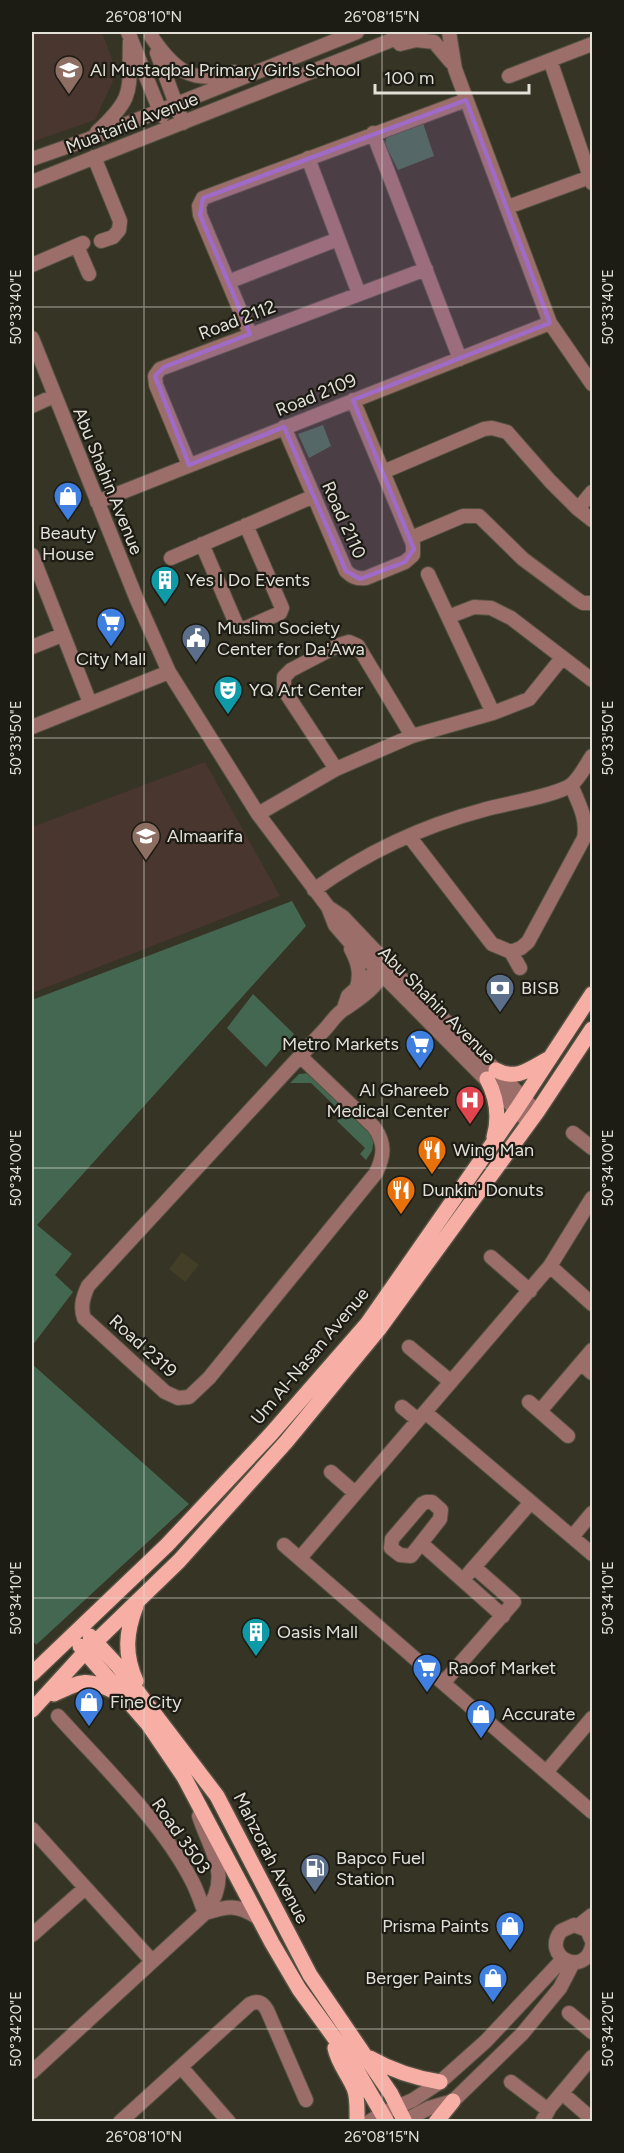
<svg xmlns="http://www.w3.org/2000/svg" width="624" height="2153" font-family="Figtree,sans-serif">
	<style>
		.built { fill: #423e28 }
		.education { fill: #49362e }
		.green { fill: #446751 }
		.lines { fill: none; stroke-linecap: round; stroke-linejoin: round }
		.minor-casing { stroke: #525041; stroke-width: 16 }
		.major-casing { stroke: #525041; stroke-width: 18 }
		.minor { stroke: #9b6e69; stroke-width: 14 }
		.major { stroke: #f7aea5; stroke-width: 15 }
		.marked { fill: #9f6bc7; fill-opacity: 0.2; stroke: #9f6bc7; stroke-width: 4.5; stroke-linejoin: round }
		.ticks { fill: none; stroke: #e2e0d7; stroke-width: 1.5; stroke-opacity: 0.45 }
		.labels { text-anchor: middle; stroke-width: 4.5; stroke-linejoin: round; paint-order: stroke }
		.poi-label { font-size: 18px; fill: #e2e0d7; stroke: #1c1b14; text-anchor: start }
		.street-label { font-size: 18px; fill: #e2e0d7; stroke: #1c1b14 }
		.neatline { fill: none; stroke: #e2e0d7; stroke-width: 2 }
		.ticks-label { font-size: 15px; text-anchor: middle; fill: #e2e0d7 }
	</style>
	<rect width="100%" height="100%" fill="#363424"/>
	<path class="built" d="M182 1252 199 1265 185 1282 169 1269Z"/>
	<path class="education" d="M32 32H102L117 72 95 120 32 142Z
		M205 762 280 896 32 993V827Z"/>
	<path class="green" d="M423 123 434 156 398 170 385 144 387 136Z
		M323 425 331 446 309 458 298 434Z
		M292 901 306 926 37 1225 72 1254 55 1275 73 1292 32 1346V1000Z
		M253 994 294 1034 266 1067 227 1028Z
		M310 1073 374 1138 372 1151 366 1160 360 1154 365 1148 337 1121 343 1114 311 1083H290L299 1074Z
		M32 1364 189 1504 36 1645 32 1639Z"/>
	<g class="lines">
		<g class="minor-casing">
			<path id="minor" d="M128 32 162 116
				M449 32 455 69 550 323 592 384
				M151 36C173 69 192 86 234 72
				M400 44 416 40 434 42 451 62
				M157 53 183 123
				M550 60 592 183
				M509 76 592 44
				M97 132C137 95 128 90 130 41
				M373 133 460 359
				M94 157 120 221 119 230 113 237 101 241
				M308 158 359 294
				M32 159 89 139 357 32
				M32 182 412 32
				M508 207 590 177
				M77 246 89 274
				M32 265 83 243
				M228 282 338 239
				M250 334 200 215 199 206 203 198 466 100
				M32 338 137 600 169 672 258 814 328 907 343 917 423 1001 457 1031 537 1112
				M32 406 54 396
				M284 427 346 571C352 577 357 579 366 578L405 562 413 555V544L353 400
				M189 465 156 385 155 376 160 369 426 269
				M383 472 484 429 492 428 507 432 550 481 578 509 592 520
				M97 502 550 323
				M578 509 592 492
				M411 538 463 516H479L523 559 578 600 583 603H592
				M202 544 237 626 242 628H246L280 613 282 608 246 525
				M32 555 90 703
				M171 558 314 496
				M428 574 493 713
				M448 617 474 607 491 608 511 618 592 680
				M32 647 62 635
				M32 727 169 672
				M336 769 284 690V677L291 670 339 645 349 642 358 646 412 736
				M258 814 336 769 412 736 493 713 529 699 562 658
				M409 836 492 944 511 952 521 948 528 942 584 838C588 819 578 802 571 785
				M314 890C365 853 423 826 483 810 503 804 556 796 571 785 579 779 586 765 592 756
				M328 907 335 925 347 939 529 1123
				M351 949C358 962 361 973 357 987
				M511 952 520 968
				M344 1008 348 996 377 970
				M300 1056 374 1127C386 1144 384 1156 376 1173L209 1378 189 1397 178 1398 165 1392 84 1318C80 1307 83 1297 88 1286 167 1200 247 1114 327 1027 332 1021 338 1012 346 1008 361 998 392 978 381 957
				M573 1133 592 1148
				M491 1257 530 1291
				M550 1266 592 1304
				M409 1347 451 1382
				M581 1363 592 1373
				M529 1402 568 1436
				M402 1407 418 1420
				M540 1411 592 1350
				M425 1412 592 1554
				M331 1472 355 1493
				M426 1502H432L441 1510 440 1519 411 1556 400 1555 391 1548 392 1539 422 1504Z
				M572 1537 592 1513
				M422 1544 503 1616
				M284 1545 592 1812
				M300 1558 550 1266 592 1198
				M469 1573 531 1502
				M444 1682 514 1602 474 1567
				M58 1716C103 1766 163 1823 193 1883 198 1893 201 1903 205 1913
				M547 1771 592 1718
				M32 1829 152 1961
				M205 1913C228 1906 236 1904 257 1917
				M578 1926 592 1915
				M32 1935 84 1889
				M592 1941 587 1930 574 1925 561 1931C541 1957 585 1978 592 1946
				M569 2013 592 2032
				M181 2067 229 2122
				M32 2072 205 1913C233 1876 211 1853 199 1816
				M511 2082 548 2110
				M562 2093 592 2119
				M120 2122 250 2004C258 2000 263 2003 267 2010L306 2100
				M369 2122 383 2113 413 2100 440 2082 486 2041 563 1959
				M402 2122 429 2108 453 2101 522 2034 560 1988 573 1963
				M542 2122 550 2107 592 2057"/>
		</g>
		<g class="major-casing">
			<path id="major" d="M496 1070C516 1081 530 1069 548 1059
				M487 1079C497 1098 500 1116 494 1137
				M90 1636 118 1666 217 1796 310 1975 391 2094 405 2122
				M80 1646 148 1724 184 1777 272 1943 299 1989 352 2062 387 2122
				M32 1674 167 1545 271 1434 367 1324 516 1110 592 994
				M136 1681C124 1654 126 1632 136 1606
				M54 1694C81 1681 87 1677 115 1692
				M32 1710 85 1652 179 1561 286 1442 379 1329 537 1112 592 1029
				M335 2048C338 2063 348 2074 354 2088 358 2098 357 2110 357 2122
				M370 2058C393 2071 415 2078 440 2082
				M436 2122 453 2101"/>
		</g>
		<use href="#minor" class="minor"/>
		<use href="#major" class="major"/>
	</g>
	<path class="marked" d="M466 100 550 323 353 400 414 549 405 562 360 579 346 571 284 427 189 465 155 376 164 367 250 334 200 215 203 198Z"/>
	<path class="ticks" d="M144 32V2122M382 32V2122M32 307H592M32 738H592M32 1168H592M32 1598H592M32 2029H592"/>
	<defs>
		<g id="school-pin" transform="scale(1.5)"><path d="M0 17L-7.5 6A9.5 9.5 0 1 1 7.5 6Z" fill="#8d6e63" stroke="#1c1b14"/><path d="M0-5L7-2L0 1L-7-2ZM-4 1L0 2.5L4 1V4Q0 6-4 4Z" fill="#fff"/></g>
		<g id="shop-pin" transform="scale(1.5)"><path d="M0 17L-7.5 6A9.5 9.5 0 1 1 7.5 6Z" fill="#3f7fe0" stroke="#1c1b14"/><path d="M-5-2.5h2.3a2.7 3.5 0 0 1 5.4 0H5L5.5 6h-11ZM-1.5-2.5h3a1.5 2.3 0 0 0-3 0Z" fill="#fff"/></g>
		<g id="building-pin" transform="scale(1.5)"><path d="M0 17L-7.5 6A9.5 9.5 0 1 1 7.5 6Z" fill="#0f9aa8" stroke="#1c1b14"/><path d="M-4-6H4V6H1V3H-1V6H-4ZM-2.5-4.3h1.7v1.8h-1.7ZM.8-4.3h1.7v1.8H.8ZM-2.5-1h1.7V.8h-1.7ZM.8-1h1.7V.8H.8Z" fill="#fff"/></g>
		<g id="supermarket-pin" transform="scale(1.5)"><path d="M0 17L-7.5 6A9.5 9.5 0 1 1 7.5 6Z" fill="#3f7fe0" stroke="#1c1b14"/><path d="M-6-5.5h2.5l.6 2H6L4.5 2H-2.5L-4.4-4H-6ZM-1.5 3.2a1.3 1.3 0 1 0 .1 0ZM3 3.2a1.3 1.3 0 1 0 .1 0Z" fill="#fff"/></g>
		<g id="civic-pin" transform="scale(1.5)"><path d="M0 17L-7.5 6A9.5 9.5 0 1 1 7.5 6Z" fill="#5c6f8a" stroke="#1c1b14"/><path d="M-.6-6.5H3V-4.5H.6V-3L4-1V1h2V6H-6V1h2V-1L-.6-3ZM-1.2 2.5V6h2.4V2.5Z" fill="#fff"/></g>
		<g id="theatre-pin" transform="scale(1.5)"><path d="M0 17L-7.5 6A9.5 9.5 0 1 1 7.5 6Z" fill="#0f9aa8" stroke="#1c1b14"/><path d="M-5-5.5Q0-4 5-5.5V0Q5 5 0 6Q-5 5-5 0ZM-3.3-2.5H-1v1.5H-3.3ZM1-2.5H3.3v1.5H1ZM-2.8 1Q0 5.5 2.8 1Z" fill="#fff"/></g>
		<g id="university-pin" transform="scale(1.5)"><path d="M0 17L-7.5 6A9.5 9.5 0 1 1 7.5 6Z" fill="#8d6e63" stroke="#1c1b14"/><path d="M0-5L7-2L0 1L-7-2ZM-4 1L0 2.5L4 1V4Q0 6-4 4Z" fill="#fff"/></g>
		<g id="bank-pin" transform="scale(1.5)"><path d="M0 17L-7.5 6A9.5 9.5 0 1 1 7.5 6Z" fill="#5c6f8a" stroke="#1c1b14"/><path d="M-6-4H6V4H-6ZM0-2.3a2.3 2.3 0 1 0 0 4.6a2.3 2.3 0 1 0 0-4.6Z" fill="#fff"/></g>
		<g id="hospital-pin" transform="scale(1.5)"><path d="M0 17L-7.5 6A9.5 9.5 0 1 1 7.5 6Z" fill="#e0444e" stroke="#1c1b14"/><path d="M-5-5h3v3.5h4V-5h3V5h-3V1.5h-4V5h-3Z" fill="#fff"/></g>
		<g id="restaurant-pin" transform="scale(1.5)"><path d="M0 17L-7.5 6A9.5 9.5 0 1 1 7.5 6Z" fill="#e8710a" stroke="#1c1b14"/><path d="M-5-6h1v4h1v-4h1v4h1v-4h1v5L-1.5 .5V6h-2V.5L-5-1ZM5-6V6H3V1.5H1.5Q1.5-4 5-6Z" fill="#fff"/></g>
		<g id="fuel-pin" transform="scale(1.5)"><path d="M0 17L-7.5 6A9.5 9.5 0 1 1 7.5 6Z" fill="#5c6f8a" stroke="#1c1b14"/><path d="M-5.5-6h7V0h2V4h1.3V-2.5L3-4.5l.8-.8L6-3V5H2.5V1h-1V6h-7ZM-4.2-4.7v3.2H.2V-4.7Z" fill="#fff"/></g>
	</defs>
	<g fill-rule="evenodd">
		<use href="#school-pin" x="69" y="70"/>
		<use href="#shop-pin" x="68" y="496"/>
		<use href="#building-pin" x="165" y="580"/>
		<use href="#supermarket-pin" x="111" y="622"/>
		<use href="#civic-pin" x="196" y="638"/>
		<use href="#theatre-pin" x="228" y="690"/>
		<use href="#university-pin" x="146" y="836"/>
		<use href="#bank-pin" x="500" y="988"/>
		<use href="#supermarket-pin" x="420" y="1044"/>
		<use href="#hospital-pin" x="470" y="1100"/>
		<use href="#restaurant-pin" x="432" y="1150"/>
		<use href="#restaurant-pin" x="401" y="1190"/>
		<use href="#building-pin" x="256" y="1632"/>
		<use href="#supermarket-pin" x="427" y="1668"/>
		<use href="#shop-pin" x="89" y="1702"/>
		<use href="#shop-pin" x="481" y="1714"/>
		<use href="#fuel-pin" x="315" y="1868"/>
		<use href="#shop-pin" x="510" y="1926"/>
		<use href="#shop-pin" x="493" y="1978"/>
	</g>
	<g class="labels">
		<g class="poi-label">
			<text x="90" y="76">Al Mustaqbal Primary Girls School</text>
			<text x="68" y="539" text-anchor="middle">Beauty<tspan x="68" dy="21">House</tspan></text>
			<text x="186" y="586">Yes I Do Events</text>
			<text x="217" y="634">Muslim Society<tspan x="217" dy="21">Center for Da'Awa</tspan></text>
			<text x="111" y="665" text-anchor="middle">City Mall</text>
			<text x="249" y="696">YQ Art Center</text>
			<text x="167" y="842">Almaarifa</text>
			<text x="521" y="994">BISB</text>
			<text x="399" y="1050" text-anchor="end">Metro Markets</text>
			<text x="449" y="1096" text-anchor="end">Al Ghareeb<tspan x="449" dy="21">Medical Center</tspan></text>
			<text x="453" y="1156">Wing Man</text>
			<text x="422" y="1196">Dunkin' Donuts</text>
			<text x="277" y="1638">Oasis Mall</text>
			<text x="448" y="1674">Raoof Market</text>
			<text x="110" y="1708">Fine City</text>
			<text x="502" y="1720">Accurate</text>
			<text x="336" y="1864">Bapco Fuel<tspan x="336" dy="21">Station</tspan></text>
			<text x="489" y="1932" text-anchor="end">Prisma Paints</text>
			<text x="472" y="1984" text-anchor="end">Berger Paints</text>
		</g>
		<g class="street-label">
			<text transform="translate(132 123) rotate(-21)" y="6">Mua'tarid Avenue</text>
			<text transform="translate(237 320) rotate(-21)" y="6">Road 2112</text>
			<text transform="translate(316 395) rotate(-22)" y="6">Road 2109</text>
			<text transform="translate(108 481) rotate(68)" y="6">Abu Shahin Avenue</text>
			<text transform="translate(344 520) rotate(66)" y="6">Road 2110</text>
			<text transform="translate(437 1005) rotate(45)" y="6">Abu Shahin Avenue</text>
			<text transform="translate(143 1346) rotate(42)" y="6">Road 2319</text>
			<text transform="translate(310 1356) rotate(-50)" y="6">Um Al-Nasan Avenue</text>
			<text transform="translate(181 1836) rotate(55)" y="6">Road 3503</text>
			<text transform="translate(271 1858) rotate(63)" y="6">Mahzorah Avenue</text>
		</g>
	</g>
	<rect width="624" height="2153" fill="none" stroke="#1c1b14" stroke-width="66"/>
	<path d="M375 84v9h154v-9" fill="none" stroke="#e2e0d7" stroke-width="3"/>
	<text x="384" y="84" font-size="18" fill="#e2e0d7" stroke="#1c1b14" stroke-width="4.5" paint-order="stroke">100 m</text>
	<rect x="33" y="33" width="558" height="2087" class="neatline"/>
	<g class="ticks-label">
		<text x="144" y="22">26°08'10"N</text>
		<text x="382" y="22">26°08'15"N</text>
		<text transform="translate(608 307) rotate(-90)" y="5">50°33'40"E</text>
		<text transform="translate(16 307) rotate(-90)" y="5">50°33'40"E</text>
		<text transform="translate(608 738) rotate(-90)" y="5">50°33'50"E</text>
		<text transform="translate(16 738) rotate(-90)" y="5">50°33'50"E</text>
		<text transform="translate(608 1168) rotate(-90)" y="5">50°34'00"E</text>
		<text transform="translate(16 1168) rotate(-90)" y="5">50°34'00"E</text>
		<text transform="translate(16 1598) rotate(-90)" y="5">50°34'10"E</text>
		<text transform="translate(608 1598) rotate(-90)" y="5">50°34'10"E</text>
		<text transform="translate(16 2029) rotate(-90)" y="5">50°34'20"E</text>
		<text transform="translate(608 2029) rotate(-90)" y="5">50°34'20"E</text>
		<text x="144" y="2142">26°08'10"N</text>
		<text x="382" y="2142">26°08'15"N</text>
	</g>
</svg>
